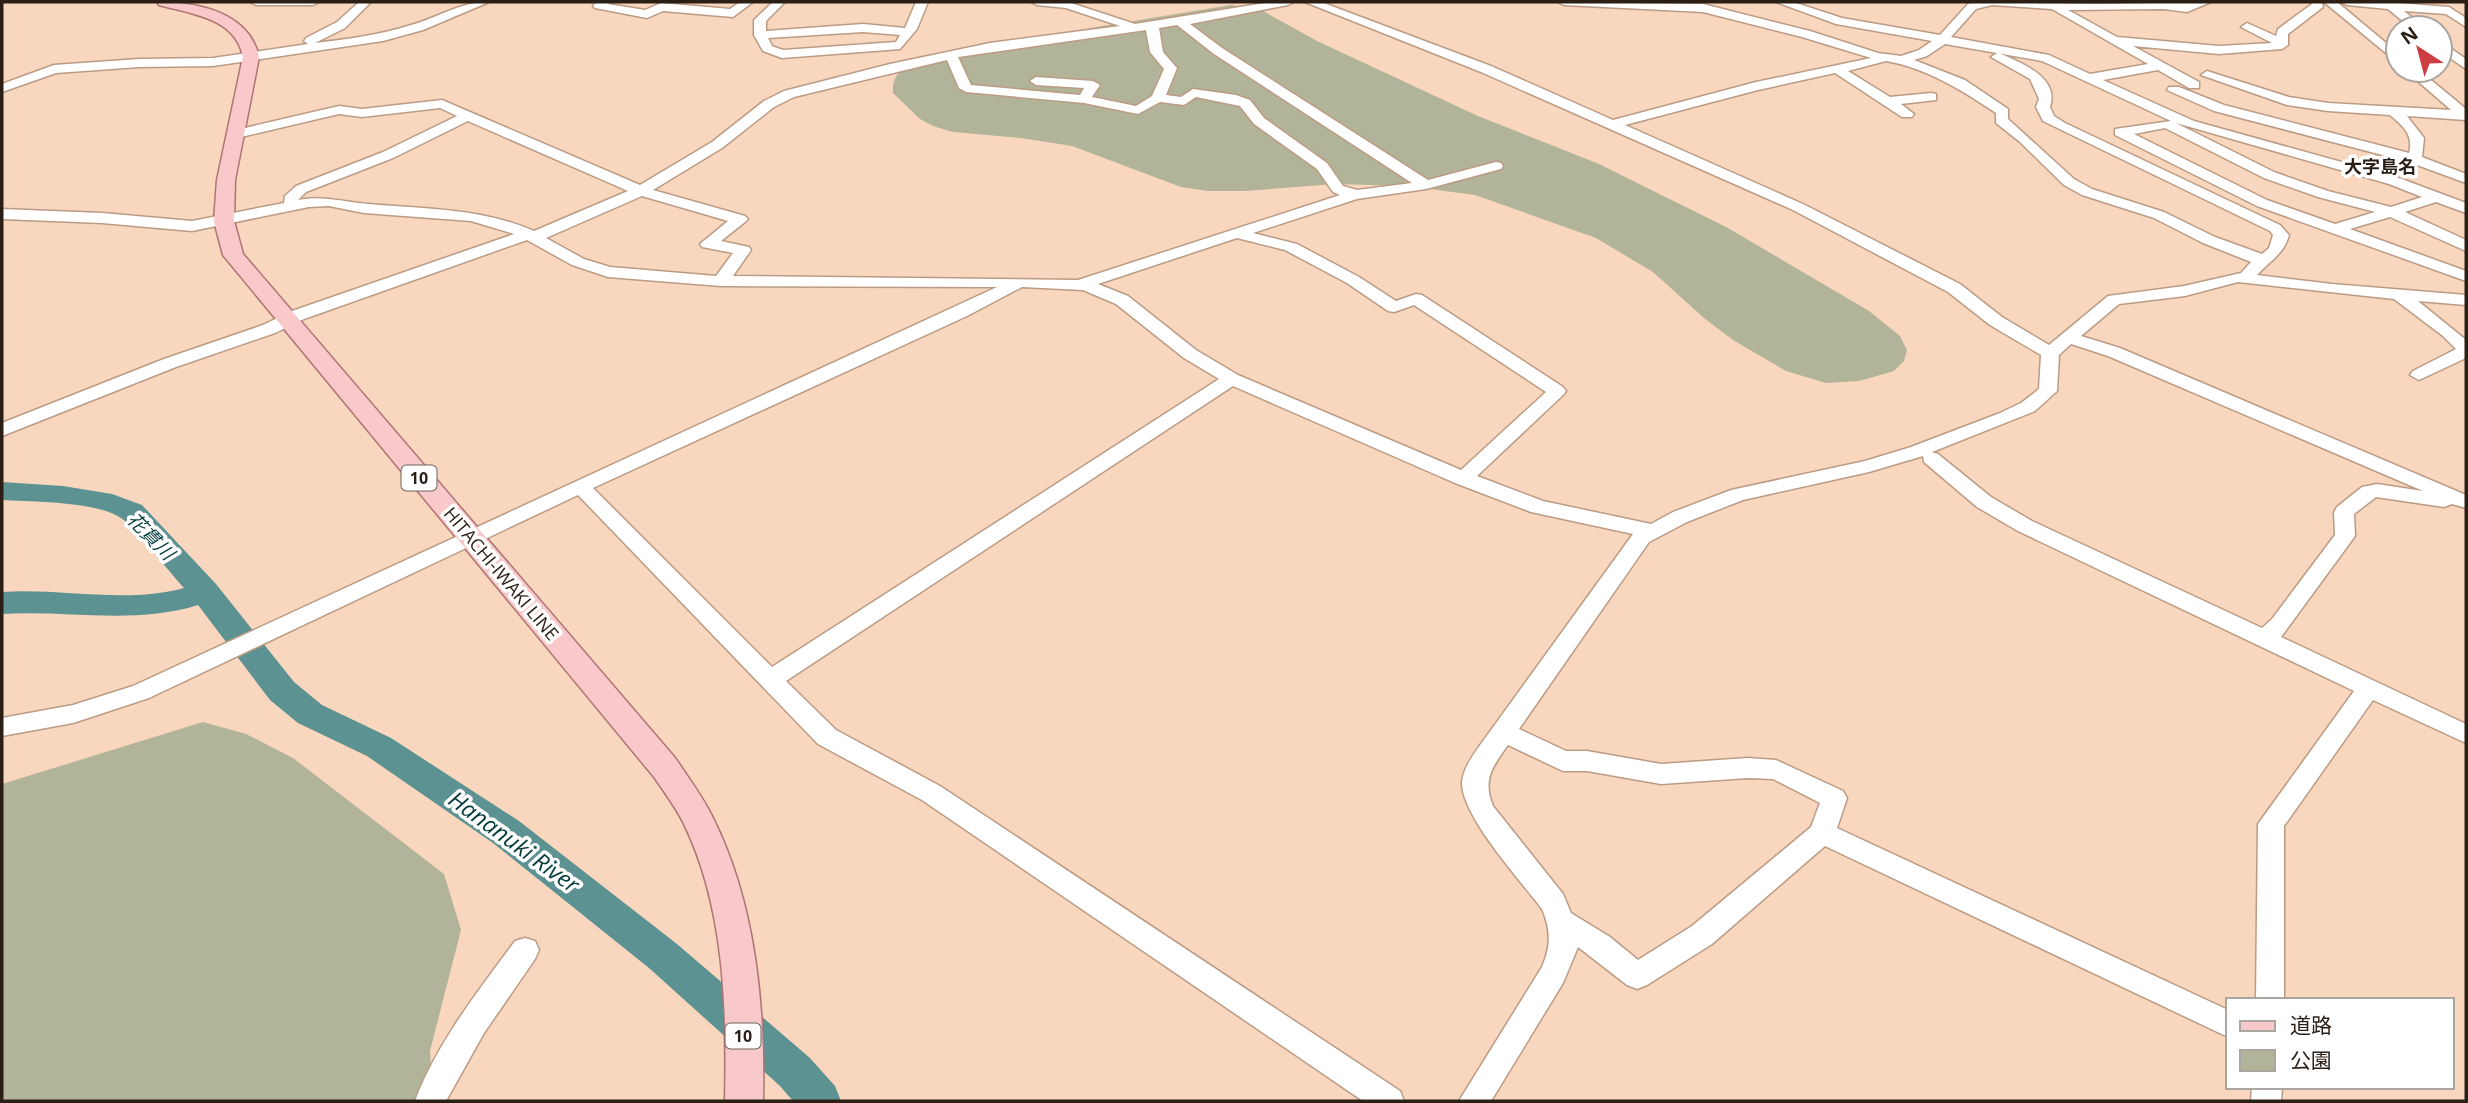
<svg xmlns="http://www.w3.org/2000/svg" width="2468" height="1103" font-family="'Open Sans','Noto Sans JP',sans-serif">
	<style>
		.green { fill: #b1b498 }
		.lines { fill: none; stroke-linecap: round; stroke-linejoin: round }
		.river { fill: #5d9292; fill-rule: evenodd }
		.minor-casing { stroke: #bb9b84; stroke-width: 3 }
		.major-casing { stroke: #ae7573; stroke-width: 3 }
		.minor { fill: #fff; fill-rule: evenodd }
		.major { fill: #f9c8ca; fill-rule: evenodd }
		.labels { text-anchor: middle; stroke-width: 7; stroke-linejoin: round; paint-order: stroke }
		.shield { fill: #fff; stroke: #6a625b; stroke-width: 2 }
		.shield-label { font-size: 16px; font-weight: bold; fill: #2a1e15 }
		.far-quarter-label { font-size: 18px; font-weight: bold; fill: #2a1e15; stroke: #fff }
		.street-label { font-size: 18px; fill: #2a1e15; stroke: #fff }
		.water-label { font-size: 19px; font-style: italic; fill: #063c3c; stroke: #fff }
		.near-water-label { font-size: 23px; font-style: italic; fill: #063c3c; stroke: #fff }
	</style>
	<rect width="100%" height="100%" fill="#f8d7be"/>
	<path class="green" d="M1231 5 1261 10 1317 41 1478 116 1599 164 1728 228 1869 311 1900 336 1907 350 1904 361 1894 371 1859 381 1826 383 1786 371 1733 340 1704 318 1653 272 1596 238 1475 195 1407 186 1334 184 1246 191H1208L1181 187 1072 146 1021 138 953 132 933 126 920 119 893 93C891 67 917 60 938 53Z
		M203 722 246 734 293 758 444 874 461 930 430 1051 433 1101H2V784Z"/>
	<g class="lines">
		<path class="river" d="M2 482 63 486 112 494 142 505 216 584 294 682 322 705 391 738 519 821 677 944 810 1058 835 1086 841 1101H793L780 1086 649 968 493 843 367 756 298 723 270 700 198 605C135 625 67 610 2 614V592C61 588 126 604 184 588 168 571 138 530 121 518 96 501 32 502 2 500Z"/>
		<g class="minor-casing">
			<path id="minor" d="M250 2H319L313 5H256Z
				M359 2H371L345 28 315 43C348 39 380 35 411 25 437 18 462 1 489 2L423 30 383 41 213 66 139 67 56 73 2 92V84L54 65 139 59 213 58 308 44 304 41 306 38 337 22Z
				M597 2H610L608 4 645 10 661 3 730 9 740 2H753L733 17 663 11 647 18 595 8 593 6Z
				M773 2H785L766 21V31L863 24 905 28 916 2H928L917 29 900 49 782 58 763 51 754 35V20ZM863 32 900 35 896 42 783 50 772 46 768 38Z
				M1031 2H1068L1135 24 1271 2H1294L1288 5 1190 24 1222 48 1428 180 1496 162 1501 163 1503 166 1501 169 1426 189 1357 199 1253 233 1297 244 1359 277 1396 301 1416 294 1422 295 1563 387 1566 391 1563 395 1477 476 1543 501 1651 524 1673 512 1731 490 1865 461 1911 447 2000 413 2021 403 2039 389 2041 355 1990 325 1948 292 1793 210 1481 72 1305 2H1321L1491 66 1613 120 1756 82 1871 58 1802 37 1703 12 1564 5 1558 2 1703 4 1810 31 1878 53 1901 56 1919 50 1932 41 1836 24 1776 2H1793L1842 18 1940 35 1968 4 1976 2 2095 4 2211 2 2187 12 2164 9 2068 10 2117 37 2219 46 2272 43 2241 27 2247 23 2276 36 2278 29 2312 4 2310 2H2322L2323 7 2288 34V45L2282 49 2219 54 2133 46 2199 82V88H2189L2158 70 2103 80 2194 121 2399 178 2466 203V213L2436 202 2405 212 2466 240V251L2390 217 2350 229 2466 271V281L2257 206 2115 135V129L2171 121 2042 61 1945 44 1927 56 1914 60 1965 80 2008 109V119L2074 179 2092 189 2164 212 2215 237 2262 254 2269 248 2273 235 2270 231 2043 121 2036 107 2039 99 2030 79 1991 57 1997 53 2001 54C2022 63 2060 78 2050 107L2054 116 2065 123 2280 225 2289 235C2284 254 2270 261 2257 275L2332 284 2466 295V305L2418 301 2466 340V358L2419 380 2410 375 2413 371 2456 349 2443 336 2394 299 2238 282 2185 296 2119 304 2081 336 2120 348 2466 495V508L2452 504 2444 507 2376 497 2354 514 2355 536 2281 637 2466 724V743L2373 700 2284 826V1000H2256L2258 824 2354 691 2018 531 1977 507 1924 462 1923 456 1869 472 1743 500 1687 522 1649 542 1519 729 1566 751H1587L1661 764 1748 758 1776 760 1843 791 1847 798 1837 828 2228 1010V1037L1825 846 1712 944 1647 985 1637 989 1627 985 1578 947 1563 983 1491 1101H1459L1542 967C1551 946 1551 930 1542 909 1521 881 1461 816 1462 782 1463 770 1471 758 1478 748L1633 534 1531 512 1455 483 1233 386 786 681 836 730 940 786 1400 1091 1404 1101H1363L922 800 818 744 578 495 149 698 73 723 2 736V718L73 705 133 686 997 287 721 286 608 277 572 265 527 240 304 319 275 333 176 367 2 436V423L164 359 263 325 292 311 514 234 471 221 364 213 329 206 309 207 192 231 102 223 2 219V209L102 213 192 221 284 203 285 196 296 186 383 152 457 116 440 108 362 117 339 114 237 138 230 134 232 131 339 106 362 109 442 100 640 185 712 142 764 101 784 91 890 64 990 43 1120 26 1066 8 1037 5ZM1992 5 2052 9 2148 64 2090 74 2049 55 1951 37 1976 9ZM1177 25 1214 54 1412 183 1357 190 1343 186 1327 163 1264 118 1250 100 1236 95 1193 89 1181 97 1166 95 1177 68 1163 52 1159 28ZM1146 30 1150 52 1164 69 1152 96 1136 106 1092 97 1100 85 1093 81 1036 77 1030 81 1036 85 1084 88 1080 95 971 85 958 57ZM947 60 959 88 966 92 1084 103 1138 114 1160 102 1184 105 1196 97 1240 106 1254 124 1317 169 1333 192 1340 195 1078 280 733 276 751 250 749 247 721 241 745 222 748 219 745 216 653 190 722 148 774 107 794 97ZM1886 61C1927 68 1963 91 1996 113V123L2020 142 2064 185 2082 195 2154 218 2203 243 2251 262 2241 273 2184 286 2108 296 2049 345 2002 317 1960 284 1803 204 1625 125 1758 90 1835 73 1902 117H1912L1914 114 1901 104 1936 100V94L1931 93 1890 97 1848 71ZM468 121 628 191 534 231C481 208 426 209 368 204 343 202 323 195 298 200L306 192 393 158ZM2176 123 2389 184 2422 197 2391 207 2328 191 2274 172ZM2165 128 2264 178 2318 197 2375 212 2335 224 2267 200 2134 134ZM642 196 728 221 700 244 702 247 733 253 716 276 610 267 584 259 546 238ZM1237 238 1285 250 1347 283 1388 311 1394 312 1414 305 1546 392 1461 470 1238 375 1196 350 1128 296 1098 284ZM1022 287 1083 290 1116 304 1184 358 1219 379 772 667 593 488 967 316ZM2071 344 2108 356 2423 491 2377 484 2362 487 2337 507 2334 512 2335 535 2272 619 2262 628 2032 521 1991 497 1938 454 1932 452 2035 411 2057 391 2059 355ZM1508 745 1563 771H1587L1661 784 1748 778 1773 779 1820 803 1811 827 1692 926 1638 960 1610 937 1571 913 1563 894 1493 806C1482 779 1493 766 1508 745Z
				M2324 2H2337L2398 53V63Z
				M2341 2H2384L2449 7 2466 18V27L2446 14 2404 11 2425 28H2411L2388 9 2347 5Z
				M2440 41 2466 59V69L2440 51Z
				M2405 70H2419L2466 109V120L2407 116 2424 138 2422 157 2466 174V183L2409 162 2214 111 2167 90 2169 87H2179L2224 105 2409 153C2414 135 2403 126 2390 115L2328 111 2287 105 2201 75 2207 71 2289 97 2328 103 2451 110Z
				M525 938 535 941 539 950 535 959 484 1033 446 1101H415C437 1043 478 991 515 941Z
				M2252 1087H2282L2281 1101H2251Z"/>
		</g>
		<g class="major-casing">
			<path id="major" d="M157 2C197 2 249 12 259 57L235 180 234 221 243 254 676 759C689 779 703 797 713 818 756 905 765 1006 763 1101H725C727 1009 725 907 683 822 675 806 664 792 654 777L223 255 214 221 217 180 243 57C236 18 192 14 159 5Z"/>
		</g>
		<use href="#minor" class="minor"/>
		<use href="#major" class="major"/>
	</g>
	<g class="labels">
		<g class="shield">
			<rect x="401.5" y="465.5" width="35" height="25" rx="5"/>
			<rect x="725.5" y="1023.5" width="35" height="25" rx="5"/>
		</g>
		<g class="shield-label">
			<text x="419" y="484">10</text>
			<text x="743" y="1042">10</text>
		</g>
		<g class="far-quarter-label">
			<text x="2380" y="173">大字島名</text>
		</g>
		<g class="street-label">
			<text transform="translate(501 574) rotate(50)" y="6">HITACHI-IWAKI LINE</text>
		</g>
		<g class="water-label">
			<text transform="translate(151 536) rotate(45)" y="7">花貫川</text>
		</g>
		<g class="near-water-label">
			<text transform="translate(514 842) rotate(36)" y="8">Hananuki River</text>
		</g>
	</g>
	<rect width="2468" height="1103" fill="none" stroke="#2a1e15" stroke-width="7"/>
	<rect x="2226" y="998" width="228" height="91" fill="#ffffff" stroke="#aaa5a1" stroke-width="2"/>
	<rect x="2240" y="1021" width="35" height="10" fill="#f9c8ca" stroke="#aaa5a1" stroke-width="2"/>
	<text x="2290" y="1033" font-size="21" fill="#2a1e15">道路</text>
	<rect x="2240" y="1050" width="35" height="21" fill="#b1b498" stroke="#aaa5a1" stroke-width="2"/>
	<text x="2290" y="1068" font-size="21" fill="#2a1e15">公園</text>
	<g transform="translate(2419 49) rotate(324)"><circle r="33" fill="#ffffff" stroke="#aaa5a1" stroke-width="2"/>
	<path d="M0-5L12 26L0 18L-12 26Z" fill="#cd3e43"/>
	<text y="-10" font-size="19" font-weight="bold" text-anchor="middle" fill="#2a1e15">N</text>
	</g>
</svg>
